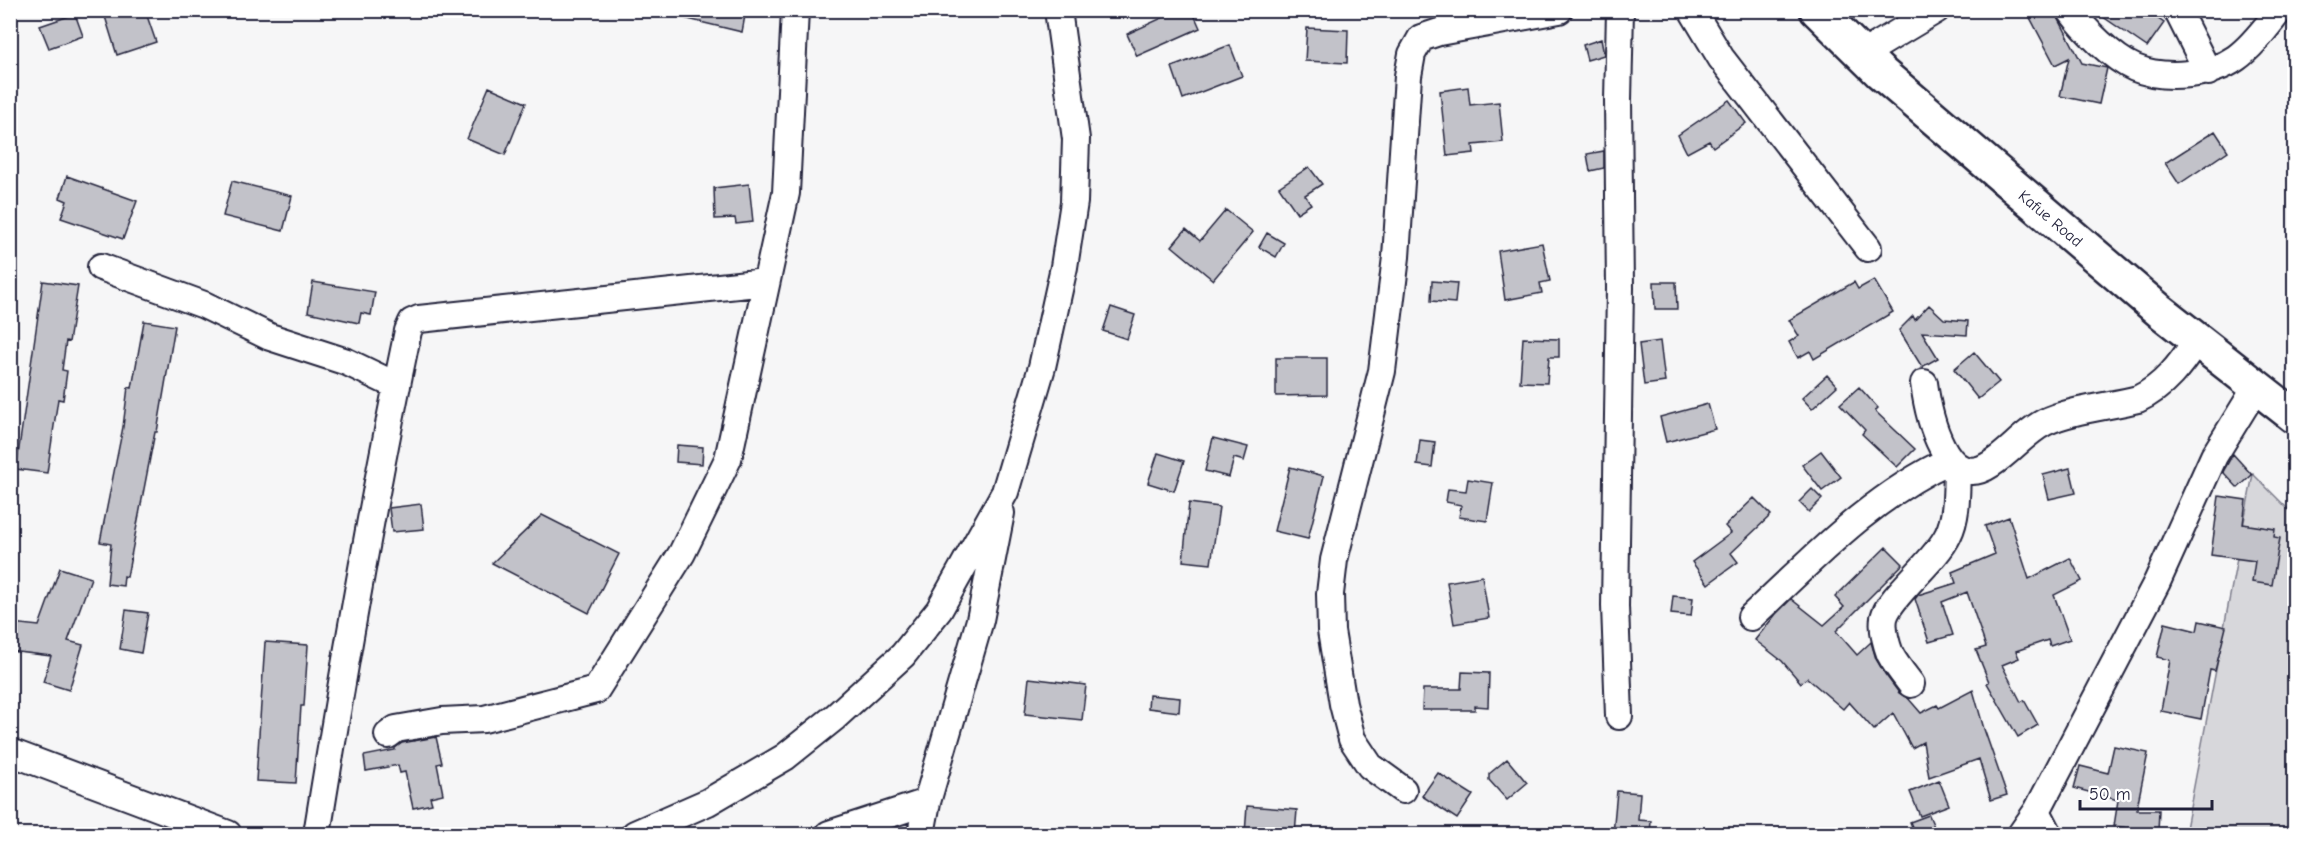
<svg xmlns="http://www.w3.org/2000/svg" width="2305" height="845" font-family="'Comic Neue',sans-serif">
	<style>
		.green { fill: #d7d7db; stroke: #7c7c8b; stroke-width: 1.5 }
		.building { fill: #c2c2c9; stroke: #22223b; stroke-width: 1.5 }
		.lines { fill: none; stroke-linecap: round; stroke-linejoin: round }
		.minor-casing { stroke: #22223b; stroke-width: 30 }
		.highway-casing { stroke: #22223b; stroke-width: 38 }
		.minor { stroke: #fff; stroke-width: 26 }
		.highway { stroke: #fff; stroke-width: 33 }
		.labels { text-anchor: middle; stroke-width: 4.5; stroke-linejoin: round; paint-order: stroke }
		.street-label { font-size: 16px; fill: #22223b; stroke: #fff }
	</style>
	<rect width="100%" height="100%" fill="#f6f6f7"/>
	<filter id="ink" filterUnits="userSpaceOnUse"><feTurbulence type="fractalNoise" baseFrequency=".0167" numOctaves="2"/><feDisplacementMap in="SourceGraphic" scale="12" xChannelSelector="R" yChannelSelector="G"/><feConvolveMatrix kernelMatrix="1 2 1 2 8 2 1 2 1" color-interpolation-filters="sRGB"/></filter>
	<g filter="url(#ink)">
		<path class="green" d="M2253 474 2294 515V834H2185Z"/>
		<path class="building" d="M103 10H145L156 42 117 55Z
			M676 10H746L742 32 675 16Z
			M1179 10H1192L1200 28 1137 56 1127 34Z
			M2026 10H2054L2082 63 2107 68 2099 104 2060 96 2069 58 2055 65Z
			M2093 10H2145L2164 23 2147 47Z
			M75 14 83 36 49 48 40 26Z
			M1307 28 1348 30 1347 63 1305 61Z
			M1601 39 1604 55 1587 60 1583 45Z
			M1230 45 1242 76 1183 99 1172 67Z
			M489 87 526 103 505 155 467 139Z
			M1468 87 1470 105 1499 102 1503 142 1473 145 1474 153 1447 156 1440 91Z
			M1729 100 1746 123 1713 147 1709 141 1687 153 1678 135Z
			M2215 131 2228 151 2179 184 2165 163Z
			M1604 151V168L1590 171 1587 154Z
			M1309 167 1322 184 1305 195 1311 204 1297 213 1279 187Z
			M67 176 137 201 123 239 61 218 67 201 60 198Z
			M232 181 292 196 283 231 223 216Z
			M749 184 753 222 736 224 735 218 715 219 714 188Z
			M1226 210 1253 232 1213 280 1172 246 1186 229 1200 241Z
			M1267 233 1284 243 1276 257 1259 247Z
			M1542 243 1550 281 1540 283 1542 293 1505 300 1498 251Z
			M1874 280 1893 312 1814 359 1810 351 1798 358 1789 342 1799 336 1789 320 1854 282 1858 289Z
			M43 281 78 286 69 342 66 341 62 370 67 371 63 400 58 399 47 473 16 469Z
			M1432 281 1457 283 1455 303 1431 301Z
			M313 282 375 292 371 315 361 313 359 323 308 312Z
			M1654 282H1676L1677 309H1655Z
			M1929 305 1944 319 1968 321 1967 335 1922 332 1938 358 1922 367 1899 330 1913 316 1915 320Z
			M1111 307 1135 315 1127 339 1103 331Z
			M144 321 175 326 157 432H155L127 577 124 576 123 586 107 584 111 544 100 542 123 427 128 387 132 388Z
			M1523 338 1559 339V357H1549L1547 383 1520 382Z
			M1660 341 1665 382 1644 385 1639 344Z
			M1974 352 1999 382 1978 399 1954 369Z
			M1276 358H1327V395L1276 396Z
			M1827 375 1837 386 1812 409 1802 398Z
			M1859 387 1878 408 1875 411 1915 449 1897 467 1862 434 1865 430 1840 404Z
			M1708 404 1715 429 1666 442 1660 417Z
			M1213 438 1248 447 1244 461 1234 458 1229 477 1205 471Z
			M1420 440 1435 442 1432 467 1417 465Z
			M677 445 703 447 702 464 676 462Z
			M1821 451 1841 477 1822 491 1802 465Z
			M1158 453 1184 461 1174 491 1148 483Z
			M2233 454 2252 475 2238 488 2223 472Z
			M1290 467 1324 476 1308 539 1274 531Z
			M2070 468 2076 493 2049 499 2043 475Z
			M1468 479 1493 483 1487 521 1459 517 1461 505 1446 502 1448 489 1466 491Z
			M1812 489 1822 499 1809 512 1799 502Z
			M2219 496 2246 500 2243 524 2275 529 2274 537 2280 538 2272 585 2252 582 2255 561 2211 555Z
			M1754 498 1771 515 1731 553 1738 562 1708 584 1692 562 1731 533 1725 526Z
			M1189 503 1219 507 1211 564 1183 561Z
			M421 504 424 529 392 532 389 508Z
			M542 515 619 554 589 613 492 563Z
			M2009 517 2029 579 2070 558 2082 581 2054 595 2070 639 2050 646 2048 640 2016 651 2019 658 2002 665 2021 702 2024 700 2038 725 2018 737 1987 683 1989 682 1976 650 1986 647 1967 592 1942 602 1953 635 1929 642 1915 599 1918 595 1956 583 1952 572 1995 554 1985 526Z
			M1886 547 1903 564 1836 631 1857 655 1871 642 1876 659 1885 674 1899 693 1908 698 1921 713 1937 705 1939 708 1973 690 1984 729 2007 795 1991 800 1979 759 1929 777 1923 742 1912 748 1893 713 1874 730 1849 702 1843 709 1807 678 1801 683 1782 661 1755 640 1776 614 1791 599 1824 625 1844 607 1835 597Z
			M60 568 91 578 68 641 83 645 69 690 43 682 51 656 10 651 12 623 39 626Z
			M1482 576 1489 618 1454 624 1447 582Z
			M1673 596 1693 598 1691 616 1671 614Z
			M126 610 148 613 141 653 120 649Z
			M2199 621 2226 627 2215 671 2210 670 2201 719 2161 711 2170 660 2157 657 2165 623 2197 631Z
			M265 642 308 645 304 706H301L296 783 256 781Z
			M1462 672 1489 673 1488 707 1475 706V710H1422L1423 689H1461Z
			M1029 678 1086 685 1082 720 1025 714Z
			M1149 695 1180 698 1179 712 1148 708Z
			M436 737 442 763 437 764 443 794 430 797 432 804 413 808 405 772 400 773 398 765 366 771 364 756 395 750V748L402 743Z
			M2114 746 2148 753 2137 807V810H2159L2158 832 2114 826 2118 800 2074 788 2080 766 2108 773Z
			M1507 759 1527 783 1507 800 1489 780V774Z
			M1438 773 1473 795 1457 819 1422 796Z
			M1939 780 1949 805 1920 816 1910 792Z
			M1617 791 1640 793 1638 820 1651 821 1650 834H1613Z
			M1247 806 1297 810 1295 834H1245Z
			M1929 815 1937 834H1915L1910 822Z"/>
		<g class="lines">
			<g class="minor-casing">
				<path id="minor" d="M1692 10 1721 58 1868 248
					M2070 10C2085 30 2112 58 2135 68 2164 80 2211 76 2236 58 2253 46 2267 26 2280 10
					M2177 10 2208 72
					M1861 55 1936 10
					M101 267 204 305 270 337 347 362 397 386
					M1924 383C1928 413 1945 495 1991 464 2010 452 2025 432 2045 422 2069 410 2111 406 2138 399 2164 387 2181 364 2196 341
					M1751 617C1813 559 1872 496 1950 460
					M1911 684C1904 675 1895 664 1890 654 1886 643 1882 630 1884 618 1889 596 1936 561 1948 535 1958 515 1956 489 1957 467
					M1619 716 1615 606 1620 288 1618 100 1620 10
					M388 735 396 729 442 721 484 719 596 690 682 553 728 459 786 193 795 10
					M10 752 228 834
					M1403 790 1370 766 1352 739 1343 704 1331 631 1330 594 1334 560 1382 371 1396 257 1408 76 1412 54 1421 38 1439 32 1559 10
					M317 834C344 666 373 498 408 331L412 322 419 319 766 282
					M635 834 708 802 785 757 835 717 903 655 939 610 1005 492 1042 367 1064 267 1074 202 1076 139 1058 10
					M829 834 927 802
					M921 834 927 802 980 620 1001 513
					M2021 834 2037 811
					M2049 834 2037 811 2157 582 2214 456 2257 386"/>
			</g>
			<g class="highway-casing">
				<path id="highway" d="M1817 10 1880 72 2160 311 2294 416"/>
			</g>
			<use href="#minor" class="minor"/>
			<use href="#highway" class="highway"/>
		</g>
	</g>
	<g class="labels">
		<g class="street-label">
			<text transform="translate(2051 218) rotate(40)" y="6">Kafue Road</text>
		</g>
	</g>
	<rect width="2305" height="845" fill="none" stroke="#fff" stroke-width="36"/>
	<rect x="18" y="18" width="2269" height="809" fill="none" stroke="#22223b" stroke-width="2" filter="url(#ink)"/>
	<path d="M2080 800v9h132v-9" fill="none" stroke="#22223b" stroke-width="3"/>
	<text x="2089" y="800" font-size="18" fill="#22223b" stroke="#ffffff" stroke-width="4.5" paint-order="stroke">50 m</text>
</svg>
